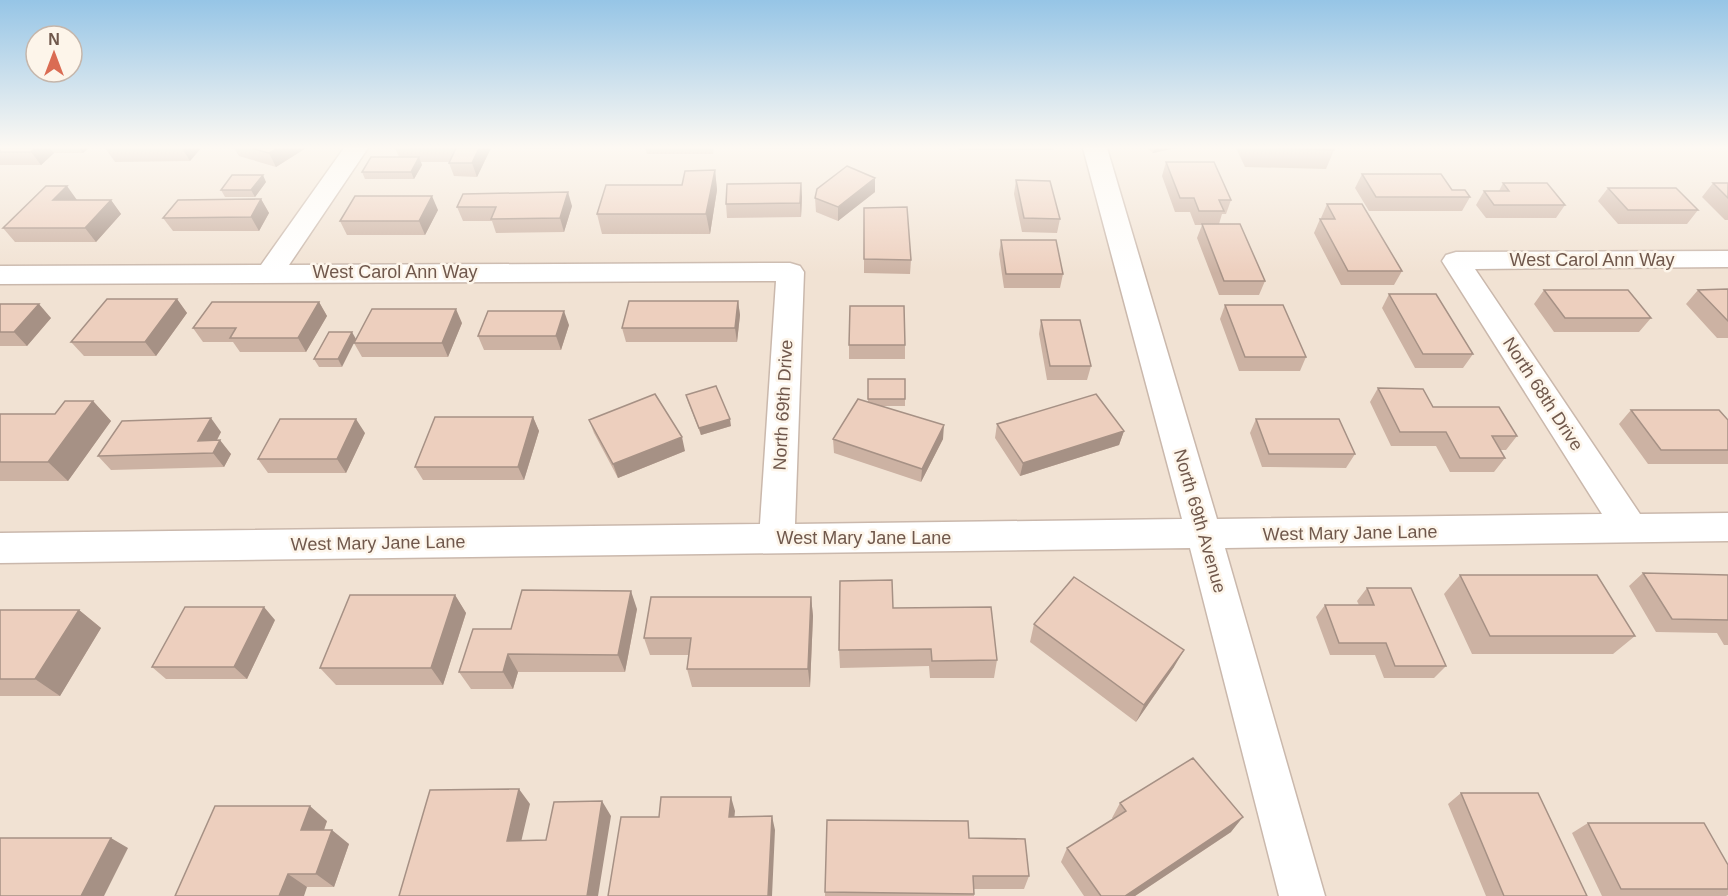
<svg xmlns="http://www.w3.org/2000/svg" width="1728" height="896" font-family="Helvetica,sans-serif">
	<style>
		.residential { fill: #f1e2d3 }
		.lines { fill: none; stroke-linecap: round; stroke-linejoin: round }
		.street-casing { stroke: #cab8ac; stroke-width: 3 }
		.street { fill: #fff; fill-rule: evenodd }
		.wall { fill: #ccb2a3 }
		.shaded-wall { fill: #a69185 }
		.building { fill: #edcfbe; stroke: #a69185; stroke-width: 1.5 }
		.labels { text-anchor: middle; stroke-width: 5; stroke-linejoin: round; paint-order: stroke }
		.street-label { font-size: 18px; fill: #70584c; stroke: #fdf5ea }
	</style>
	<rect width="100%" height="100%" fill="#faf1e4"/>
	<path class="residential" d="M0 148H1728V896H0Z"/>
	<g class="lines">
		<g class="street-casing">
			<path id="street" d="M344 148H368L289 265 790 263 800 266 804 272 795 524 1182 519 1083 148H1107L1217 519 1602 514 1442 261 1446 255 1456 252 1728 251V267L1475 269 1640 514 1728 513V541L1225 548 1325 896H1279L1190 548 0 563V533L760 524 776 281 0 284V266L261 265Z"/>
		</g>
		<use href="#street" class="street"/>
	</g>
	<path class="wall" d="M0 148H89L83 153H54L41 165H0Z
		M105 148H201L190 161 115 162Z
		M234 148H306L276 167 239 156Z
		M395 148H491L477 177 454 176 449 163V162H421L422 165 414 179H365L362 172 399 157Z
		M524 148H565L564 149H525Z
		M615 148H714L713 154H647L645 148Z
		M749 148H828V149H749Z
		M959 148H1054L1053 150H959Z
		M1147 148H1176L1153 153Z
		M1236 148H1333L1334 150 1326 169 1245 167Z
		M1166 162 1231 200 1226 214H1222L1219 224 1265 281 1259 295H1219L1197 238 1202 225H1195L1190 212H1175L1162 176Z
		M715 170 717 190 710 234H602L597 214 682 185Z
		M1362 174 1452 190 1470 197 1462 211H1369L1355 188Z
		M1016 180 1060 219 1057 233 1022 232 1014 194Z
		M266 182 255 197H225L221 190Z
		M801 183 802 197 801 217 727 218 726 204Z
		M1503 183 1565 205 1556 218H1486L1476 205 1484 191H1499Z
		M1713 183H1728V220H1725L1702 197Z
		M1608 188 1698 210 1687 224H1618L1598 201Z
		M875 192 838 221 816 212 815 198Z
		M261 199 269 213 259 231H173L163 218Z
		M77 200H111L121 214 96 242H15L3 228Z
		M1327 204 1402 271 1394 285H1341L1314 233 1320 219H1322L1321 218Z
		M572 206 564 232 496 233 492 221H463L457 207Z
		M864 208 911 260 910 274 864 273Z
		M438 210 425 235H347L340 221Z
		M1001 240 1063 274 1060 288H1004L999 254Z
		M1728 289V338H1717L1686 304 1698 290Z
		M1544 290 1651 318 1639 332H1554L1534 304Z
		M1389 294 1473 354 1463 368H1415L1382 308Z
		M177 299 187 313 156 356H84L71 342Z
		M738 301 740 315 737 342H626L622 328Z
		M319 302 327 316 306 352H240L233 342H203L193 328Z
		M0 304 51 318 27 346H0Z
		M1225 305 1306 357 1300 371H1239L1220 319Z
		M1041 320 1091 366 1087 380H1047L1039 334Z
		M462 323 448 357H362L354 343Z
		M569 325 561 350H484L478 336Z
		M329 332 342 367H319L314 359Z
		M849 345H905V359H849Z
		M868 379 905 399V406H883L943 439 921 482 834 453 833 439 868 402Z
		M1378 388 1433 407 1517 436 1506 450H1500L1505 458 1494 472H1450L1436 446H1391L1370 402Z
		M686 395 731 426 701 435 688 402Z
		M93 401 111 421 68 481H0V414H55Z
		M1631 410 1728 420V464H1648L1619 424Z
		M533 417 539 431 524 480H423L415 467Z
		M1256 419 1355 454 1346 468 1262 467 1250 433Z
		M589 420 685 451 618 478 594 433Z
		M997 424 1124 431 1119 445 1020 476 995 438Z
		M221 432 217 440 231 454 224 467 111 470 98 456Z
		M365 433 346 473H268L258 459Z
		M1643 573 1728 575V645H1724L1717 633 1656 632 1629 586Z
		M1460 575 1635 636 1613 654H1472L1444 594Z
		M1367 588 1446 666 1434 678H1384L1375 655H1330L1316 617 1325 605H1359L1357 601Z
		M455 595 466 613 443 685H336L320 668Z
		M811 597 813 616 810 687H692L687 669 689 655H650L644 638Z
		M893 608 997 660 994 678H930L929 666 840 668 839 650Z
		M637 609 625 672H518L513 689H471L459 672 511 629Z
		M0 610H79L101 628 60 696H0Z
		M275 620 247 679H166L152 667Z
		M1034 624 1174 667 1136 722 1030 642Z
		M1461 793 1587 896H1486L1448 804Z
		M1120 803 1231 832 1135 896H1084L1061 862 1067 848 1113 819 1112 818Z
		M327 821 324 830 349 844 334 887H307L175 896Z
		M1588 823 1728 865V895L1726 896H1602L1572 833Z
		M969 838 1029 876 1024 889H974V896H825V892Z"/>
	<path class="shaded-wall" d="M35 148H50L54 153 41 165 31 152Z
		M79 148H89L83 153Z
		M182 148H201L190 161Z
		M278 148H306L276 167 269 153Z
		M479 148H491L477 177 472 163Z
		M1155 148H1176L1153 153Z
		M419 157 422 165 414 179 411 172Z
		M715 170 717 190 710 234 706 214Z
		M263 175 266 182 255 197 251 190Z
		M875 178V192L838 221V207Z
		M801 183 802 197 801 217 800 203Z
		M67 186 77 200 63 214 53 200Z
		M568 192 572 206 564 232 560 218Z
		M432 196 438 210 425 235 419 221Z
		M261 199 269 213 259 231 251 217Z
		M111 200 121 214 96 242 85 228Z
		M177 299 187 313 156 356 145 342Z
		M738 301 740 315 737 342 735 328Z
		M319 302 327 316 306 352 298 338Z
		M39 304 51 318 27 346 14 332Z
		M456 309 462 323 448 357 442 343Z
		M564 311 569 325 561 350 556 336Z
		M352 332 356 339 342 367 338 359Z
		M93 401 111 421 68 481 48 462Z
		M533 417 539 431 524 480 518 467Z
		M211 418 221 432 210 453 198 441Z
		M356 419 365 433 346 473 337 459Z
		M730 419 731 426 701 435 699 428Z
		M944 425 943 439 921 482 922 469Z
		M1124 431 1119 445 1020 476 1023 463Z
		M682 437 685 451 618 478 613 464Z
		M220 440 231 454 224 467 213 453Z
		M631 591 637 609 625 672 618 655Z
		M455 595 466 613 443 685 431 668Z
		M811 597 813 616 810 687 808 669Z
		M264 607 275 620 247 679 234 667Z
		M79 610 101 628 60 696 35 679Z
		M1184 650 1174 667 1136 722 1144 705Z
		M508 654 518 672 513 689 503 672Z
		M519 789 530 804 518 855 507 841Z
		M731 797 735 811 733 831 729 817Z
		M602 801 611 816 598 896H587Z
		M310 806 327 821 319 844 301 830Z
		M772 816 775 830 772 896H768Z
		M1243 817 1231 832 1135 896H1125Z
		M332 830 349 844 334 887 316 874Z
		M111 838 128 848 104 896H81Z
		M288 874 307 887 304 896H279Z"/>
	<path class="building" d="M0 148H35L31 152H0Z
		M250 148H278L269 153Z
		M411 148H479L472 163H449L456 148Z
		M1276 148H1333L1334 150Z
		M371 157H419L411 172H362Z
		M1166 162H1214L1231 200H1219L1224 211H1199L1194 198H1180Z
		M847 166 875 178 838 207 815 198 817 189Z
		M715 170 706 214H597L606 185H682L685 171Z
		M1362 174H1441L1452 190H1465L1470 197H1376Z
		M232 175H263L251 190H221Z
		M1016 180 1050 181 1060 219 1024 218Z
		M801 183 800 203 726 204 727 184Z
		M1503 183H1547L1565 205H1494L1484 191H1509Z
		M1713 183H1728V198Z
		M46 186H67L53 200H111L85 228H3Z
		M1608 188H1676L1698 210H1628Z
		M568 192 560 218 491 219 496 207H457L463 194Z
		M355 196H432L419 221H340Z
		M261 199 251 217 163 218 178 200Z
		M1327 204H1362L1402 271H1348L1320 219H1335Z
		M907 207 911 260 864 259V208Z
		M1202 224H1240L1265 281H1224Z
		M1001 240H1056L1063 274H1006Z
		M1728 289V321L1698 290Z
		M1544 290H1628L1651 318H1565Z
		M1389 294H1436L1473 354H1423Z
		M107 299H177L145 342H71Z
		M629 301H738L735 328H622Z
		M212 302H319L298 338H230L236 328H193Z
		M0 304H39L14 332H0Z
		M1225 305H1283L1306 357H1245Z
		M850 306H904L905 345H849Z
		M372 309H456L442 343H354Z
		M488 311H564L556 336H478Z
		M1041 320H1080L1091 366H1050Z
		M329 332H352L338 359H314Z
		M868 379H905V399H868Z
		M716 386 730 419 699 428 686 395Z
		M1378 388 1423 389 1433 407H1499L1517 436H1492L1505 458H1460L1446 432H1400Z
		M655 394 682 437 613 464 589 420Z
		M1096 394 1124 431 1023 463 997 424Z
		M858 399 944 425 922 469 833 439Z
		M65 401H93L48 462H0V414H55Z
		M1631 410H1719L1728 420V450H1661Z
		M435 417H533L518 467H415Z
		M211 418 198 441 220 440 213 453 98 456 122 421Z
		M280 419H356L337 459H258Z
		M1256 419H1339L1355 454H1269Z
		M1643 573 1728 575V620L1672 619Z
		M1460 575H1597L1635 636H1490Z
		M1074 577 1184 650 1144 705 1034 624Z
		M892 580 893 608 991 607 997 660 932 661 931 649 839 650 840 581Z
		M1367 588H1411L1446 666H1395L1386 643H1339L1325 605H1374Z
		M522 590 631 591 618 655 508 654 503 672H459L473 629H511Z
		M350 595H455L431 668H320Z
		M651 597H811L808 669H687L691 638H644Z
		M185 607H264L234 667H152Z
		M0 610H79L35 679H0Z
		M1193 758 1243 817 1125 896H1101L1067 848 1126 811 1120 803Z
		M519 789 507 841 546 840 554 802 602 801 587 896H399L430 790Z
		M1461 793H1538L1587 896H1504Z
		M661 797H731L729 817 772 816 768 896H608L621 817H659Z
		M215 806H310L301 830H332L316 874H288L279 896H175Z
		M827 820 968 821 969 838 1025 839 1029 876H973L974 894 825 892Z
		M1588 823H1704L1728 865V889H1621Z
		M0 838H111L81 896H0Z"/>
	<linearGradient id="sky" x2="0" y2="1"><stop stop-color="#96c5e6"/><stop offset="0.54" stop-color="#fdf9f3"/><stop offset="1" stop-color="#fdf9f3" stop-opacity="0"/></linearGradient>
	<rect width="1728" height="273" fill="url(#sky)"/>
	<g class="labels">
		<g class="street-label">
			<text x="1592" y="266">West Carol Ann Way</text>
			<text x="395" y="278">West Carol Ann Way</text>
			<text transform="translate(1543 394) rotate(57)" y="6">North 68th Drive</text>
			<text transform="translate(783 405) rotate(-87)" y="6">North 69th Drive</text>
			<text transform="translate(1200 521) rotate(74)" y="6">North 69th Avenue</text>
			<text transform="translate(1350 533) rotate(-1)" y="6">West Mary Jane Lane</text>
			<text x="864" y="544">West Mary Jane Lane</text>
			<text transform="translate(378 543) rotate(-1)" y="6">West Mary Jane Lane</text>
		</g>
	</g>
	<g transform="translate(54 54)"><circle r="28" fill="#fdf5ea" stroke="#c5b6ab" stroke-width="1.5"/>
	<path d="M0-4.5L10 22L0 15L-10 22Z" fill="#da6c53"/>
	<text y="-9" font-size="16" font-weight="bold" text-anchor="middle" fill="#70584c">N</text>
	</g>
</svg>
